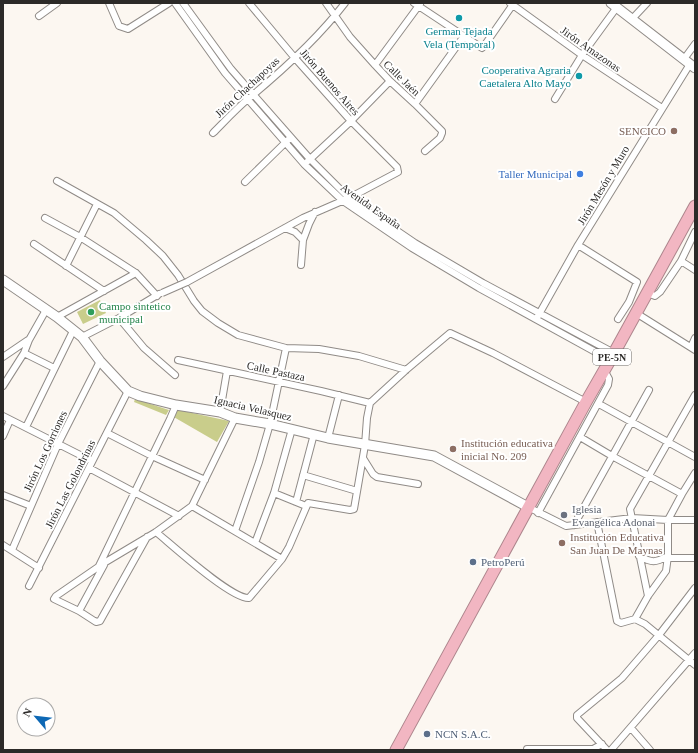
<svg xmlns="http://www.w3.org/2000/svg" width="698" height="753" font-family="Georgia,serif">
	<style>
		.green { fill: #c9cd8b }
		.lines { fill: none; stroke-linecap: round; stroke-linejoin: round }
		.street-casing { stroke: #908b87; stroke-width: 8 }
		.secondary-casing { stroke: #908b87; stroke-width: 11 }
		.highway-casing { stroke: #ad858c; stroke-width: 13 }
		.street { stroke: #fff; stroke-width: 6 }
		.secondary { stroke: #fff; stroke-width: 9 }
		.highway { stroke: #f2b6c2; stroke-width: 11 }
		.street-bridge-casing { stroke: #908b87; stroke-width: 8; stroke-linecap: butt }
		.street-bridge { stroke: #fff; stroke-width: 6 }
		.culture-dot { fill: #0f9aa8; stroke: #fff; stroke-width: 1.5 }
		.education-dot { fill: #8d6e63; stroke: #fff; stroke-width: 1.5 }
		.shop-dot { fill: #3f7fe0; stroke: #fff; stroke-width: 1.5 }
		.leisure-dot { fill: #2e9e5b; stroke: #fff; stroke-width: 1.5 }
		.worship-dot { fill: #6b7280; stroke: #fff; stroke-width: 1.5 }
		.service-dot { fill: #5c6f8a; stroke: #fff; stroke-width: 1.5 }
		.labels { text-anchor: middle; stroke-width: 4; stroke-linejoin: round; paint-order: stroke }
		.shield { fill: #fff; stroke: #6b6a68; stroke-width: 1 }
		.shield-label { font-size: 10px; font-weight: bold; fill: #2c2a28 }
		.culture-label { font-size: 11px; fill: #0d838f; stroke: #fff }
		.street-label { font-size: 11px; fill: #2c2a28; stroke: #fff }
		.education-label { font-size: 11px; fill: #785e54; stroke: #fff; text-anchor: start }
		.shop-label { font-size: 11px; fill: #366cbe; stroke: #fff; text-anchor: end }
		.leisure-label { font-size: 11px; fill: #27864d; stroke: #fff; text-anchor: start }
		.worship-label { font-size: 11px; fill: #5b616d; stroke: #fff; text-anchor: start }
		.service-label { font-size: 11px; fill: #4e5e75; stroke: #fff; text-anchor: start }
	</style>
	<rect width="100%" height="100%" fill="#fcf7f1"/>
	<path class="green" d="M100 300 106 313 83 324 77 312Z
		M135 399 169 410 166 415 134 402Z
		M174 409 229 421 217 442 172 416Z"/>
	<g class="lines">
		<g class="street-casing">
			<path id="street" d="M109 3 119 26 128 29 169 3
				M175 3 225 73 304 164 343 201 412 248 479 288 610 360
				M183 3 231 69 310 159 349 198 415 243 483 283 614 353
				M326 3 350 37 375 65 390 81 415 104 442 131V133L440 138 425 151
				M414 3 482 48 484 46 514 3
				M510 3 582 55 662 108
				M39 16 57 3
				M632 19 647 3
				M684 59 695 44
				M375 65 420 4
				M555 99 582 55 617 7
				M415 104 464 36
				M213 133C224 122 236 109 248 99 282 71 319 37 345 3
				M308 161 351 121 390 81
				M57 181 114 213 146 240 163 256 178 275 194 301 202 311 218 323 238 335 286 348 319 349 359 356 406 370
				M245 182 288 140
				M45 218 80 237 136 273 157 296
				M285 228 295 232 303 240 301 265
				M303 240 309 224 315 212
				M34 244 104 291
				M578 245 637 282 629 302 618 319
				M681 261 695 270
				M66 266 97 204
				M187 282 303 218 349 198 398 172 397 167 351 121 294 57 249 3
				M647 293 655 296 660 292 681 261 695 232
				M636 313 695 350
				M538 316 578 245 690 64
				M57 317 136 273
				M119 318 144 348 175 375
				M82 337 119 318 159 294
				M691 347 695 338
				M24 353 54 368
				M3 357 28 340
				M178 360 321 391 370 403
				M3 386 24 353 29 340 46 310
				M599 404 695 457
				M220 412 227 371
				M3 416 92 461
				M26 427 73 331
				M107 433 152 456 205 480
				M3 436 10 420
				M580 437 612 456 682 494
				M328 438 339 395
				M363 458 373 474 377 477 418 484
				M89 468 179 516
				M303 475 357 491
				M274 493 306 506
				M3 495 31 506
				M296 502 314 434
				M192 506 282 559
				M528 507 566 526 632 518 668 520H695
				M538 513 608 385 609 379 604 370
				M597 522 617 621 621 623 635 619 645 624 695 665
				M574 525 649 390
				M235 531 259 462 270 424 286 348
				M156 532C172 545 231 599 249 598L282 559 289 547 308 503 350 510 354 509 365 445 367 418 370 403 406 370 450 333 493 353 586 402
				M147 537 100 621 96 622 79 611 54 599 56 596 104 563 156 532 192 506 235 418
				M255 543 274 493 292 429
				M3 545 39 568
				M12 550 58 444 100 361
				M639 556C652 563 655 563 668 556
				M667 558H695
				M98 568 170 419 176 405
				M29 586 128 391
				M648 596 630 509 695 395
				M79 611 104 565
				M635 619 648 596 666 571 668 556V520L682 494 695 473
				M631 728 650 750
				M527 749H593L602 744
				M607 750 577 718V715L622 678 659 635 695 588
				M611 750 695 653"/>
		</g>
		<g class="secondary-casing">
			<path id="secondary" d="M611 3 695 68
				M3 280 57 317 82 337 100 361 128 391 140 396 176 405 220 412 235 418 270 424 328 438 434 456 528 507"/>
		</g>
		<g class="highway-casing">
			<path id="highway" d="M396 750 586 402 613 355 695 206"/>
		</g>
		<use href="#street" class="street"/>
		<use href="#secondary" class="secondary"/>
		<use href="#highway" class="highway"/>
		<g class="street-bridge-casing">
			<path id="street-bridge" d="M162 293 187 282"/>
		</g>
		<use href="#street-bridge" class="street-bridge"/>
	</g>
	<g class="culture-dot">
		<circle cx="459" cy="18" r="4"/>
		<circle cx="579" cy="76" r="4"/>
	</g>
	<g class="education-dot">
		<circle cx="674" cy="131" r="4"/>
		<circle cx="453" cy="449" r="4"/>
		<circle cx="562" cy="543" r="4"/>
	</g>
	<circle class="shop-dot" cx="580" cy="174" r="4"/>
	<circle class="leisure-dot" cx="91" cy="312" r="4"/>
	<circle class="worship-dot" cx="564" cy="515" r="4"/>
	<g class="service-dot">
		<circle cx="473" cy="562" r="4"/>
		<circle cx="427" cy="734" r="4"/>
	</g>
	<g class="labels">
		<rect class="shield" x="593" y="349" width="38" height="16" rx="3"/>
		<g class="shield-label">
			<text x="612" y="361">PE-5N</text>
		</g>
		<g class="culture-label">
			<text x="459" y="35">German Tejada<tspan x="459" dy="13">Vela (Temporal)</tspan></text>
			<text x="571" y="74" text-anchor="end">Cooperativa Agraria<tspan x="571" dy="13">Caetalera Alto Mayo</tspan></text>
		</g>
		<g class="street-label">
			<text transform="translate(591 49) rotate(35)" y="4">Jirón Amazonas</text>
			<text transform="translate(402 78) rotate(44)" y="4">Calle Jaén</text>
			<text transform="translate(330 82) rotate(49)" y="4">Jirón Buenos Aires</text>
			<text transform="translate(247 87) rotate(-43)" y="4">Jirón Chachapoyas</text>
			<text transform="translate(603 185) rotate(-59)" y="4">Jirón Mesón y Muro</text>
			<text transform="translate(371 206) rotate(35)" y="4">Avenida España</text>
			<text transform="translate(276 371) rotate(12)" y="4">Calle Pastaza</text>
			<text transform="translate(253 408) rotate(13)" y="4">Ignacia Velasquez</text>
			<text transform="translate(45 451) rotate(-65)" y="4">Jirón Los Gorriones</text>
			<text transform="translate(70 484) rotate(-63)" y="4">Jirón Las Golondrinas</text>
		</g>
		<g class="education-label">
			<text x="666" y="135" text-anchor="end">SENCICO</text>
			<text x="461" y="447">Institución educativa<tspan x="461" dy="13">inicial No. 209</tspan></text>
			<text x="570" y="541">Institución Educativa<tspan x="570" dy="13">San Juan De Maynas</tspan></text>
		</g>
		<g class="shop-label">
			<text x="572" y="178">Taller Municipal</text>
		</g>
		<g class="leisure-label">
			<text x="99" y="310">Campo sintetico<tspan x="99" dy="13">municipal</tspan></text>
		</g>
		<g class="worship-label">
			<text x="572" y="513">Iglesia<tspan x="572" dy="13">Evangélica Adonai</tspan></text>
		</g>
		<g class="service-label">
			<text x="481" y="566">PetroPerú</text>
			<text x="435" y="738">NCN S.A.C.</text>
		</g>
	</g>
	<rect width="698" height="753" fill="none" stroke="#2c2a28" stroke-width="8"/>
	<g transform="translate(36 717) rotate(298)"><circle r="19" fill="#ffffff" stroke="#abaaa9"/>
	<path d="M0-3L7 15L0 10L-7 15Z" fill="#0d68b5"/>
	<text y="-6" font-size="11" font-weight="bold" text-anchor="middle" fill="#2c2a28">N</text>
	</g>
</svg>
